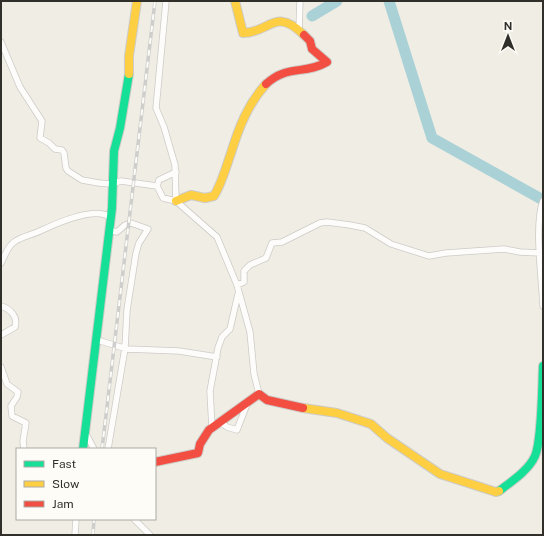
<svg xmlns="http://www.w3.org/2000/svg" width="544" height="536" font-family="'Public Sans',sans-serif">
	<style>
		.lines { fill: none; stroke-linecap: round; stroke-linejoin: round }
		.river { stroke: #aad2d6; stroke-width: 11 }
		.street-casing { stroke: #cdcbc6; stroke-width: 7 }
		.fast-casing { stroke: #cdcbc6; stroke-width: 10 }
		.slow-casing { stroke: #cdcbc6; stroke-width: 10 }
		.jam-casing { stroke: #cdcbc6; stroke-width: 10 }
		.street { stroke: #fdfcfb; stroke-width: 5.5 }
		.fast { stroke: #16e098; stroke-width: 8 }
		.slow { stroke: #ffcf43; stroke-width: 8 }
		.jam { stroke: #f24e42; stroke-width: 8 }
		.rail-casing { stroke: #cececc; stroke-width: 3.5 }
		.rail { stroke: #fefcf6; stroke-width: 2; stroke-dasharray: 6; stroke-linecap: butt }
	</style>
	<rect width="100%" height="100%" fill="#f0ede5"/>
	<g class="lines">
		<path class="river" d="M389 1 432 138 543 200
			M312 16 337 1"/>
		<g class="street-casing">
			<path id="street" d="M166 1 156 108 164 127 175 165 176 201
				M299 30 300 1
				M1 42 20 87 42 121 40 138 49 143 55 149 62 150 64 153 66 168 68 171 82 180 99 183 111 184 121 181 157 186
				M176 172 159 180 157 186 163 198 176 201 217 237 237 285 250 332 254 374 259 394
				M543 201C534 224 542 279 543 306
				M1 263C5 256 7 247 14 242 22 236 32 235 40 231 55 224 96 205 111 218
				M237 285 244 282V271L250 265 266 258 272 243 282 242 320 223 327 222 350 225 365 228 391 244 429 256 446 253 504 249 520 252 540 253
				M1 306C11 309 18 317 15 327L1 335
				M97 340 127 349 179 351 217 357
				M1 367 7 384 18 392 17 397 11 406 12 416 26 423 23 441 24 449
				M220 422 227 427 237 430 247 404
				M212 428 210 391 218 348 222 337 230 329 238 294
				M86 434 94 449
				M108 449 125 348 127 310 136 253 139 243 148 229 131 223 125 225 117 232 109 230
				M134 519 150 535
				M75 535 76 519"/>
		</g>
		<g class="fast-casing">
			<path id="fast" d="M83 449 112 208 114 151 120 128 129 74
				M499 491C511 482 529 470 535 456 542 440 542 386 543 366"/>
		</g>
		<g class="slow-casing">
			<path id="slow" d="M235 1 243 33C270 33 275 6 304 35
				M129 74V56L137 1
				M176 201 191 195 205 198 214 196C222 183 226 167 231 153 239 127 248 104 266 84
				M303 408 337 413 371 424 387 438 440 474 496 492 499 491"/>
		</g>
		<g class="jam-casing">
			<path id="jam" d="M266 84C288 64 305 75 327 62L312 49 310 41 304 35
				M155 462 198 453 200 444 209 430 259 394 267 400 303 408"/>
		</g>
		<use href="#street" class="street"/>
		<use href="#fast" class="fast"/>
		<use href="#slow" class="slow"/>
		<use href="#jam" class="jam"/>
		<g class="rail-casing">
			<path id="rail" d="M102 449 155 1
				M93 535 94 519"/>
		</g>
		<use href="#rail" class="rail"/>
	</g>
	<rect width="544" height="536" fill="none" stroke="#312f2a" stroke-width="4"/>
	<rect x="16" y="448" width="140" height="72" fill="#fefcf6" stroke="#acaaa4"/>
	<rect x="24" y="461" width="20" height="6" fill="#16e098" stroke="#acaaa4"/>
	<text x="52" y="468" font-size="12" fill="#312f2a">Fast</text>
	<rect x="24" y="481" width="20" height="6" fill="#ffcf43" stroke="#acaaa4"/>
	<text x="52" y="488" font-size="12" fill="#312f2a">Slow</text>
	<rect x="24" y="501" width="20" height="6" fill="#f24e42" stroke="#acaaa4"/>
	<text x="52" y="508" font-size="12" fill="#312f2a">Jam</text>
	<g transform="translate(508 36)" stroke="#fefcf6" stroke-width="3" paint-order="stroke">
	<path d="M0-3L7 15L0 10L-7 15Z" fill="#312f2a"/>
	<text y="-6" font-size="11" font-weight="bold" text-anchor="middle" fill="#312f2a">N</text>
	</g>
</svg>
